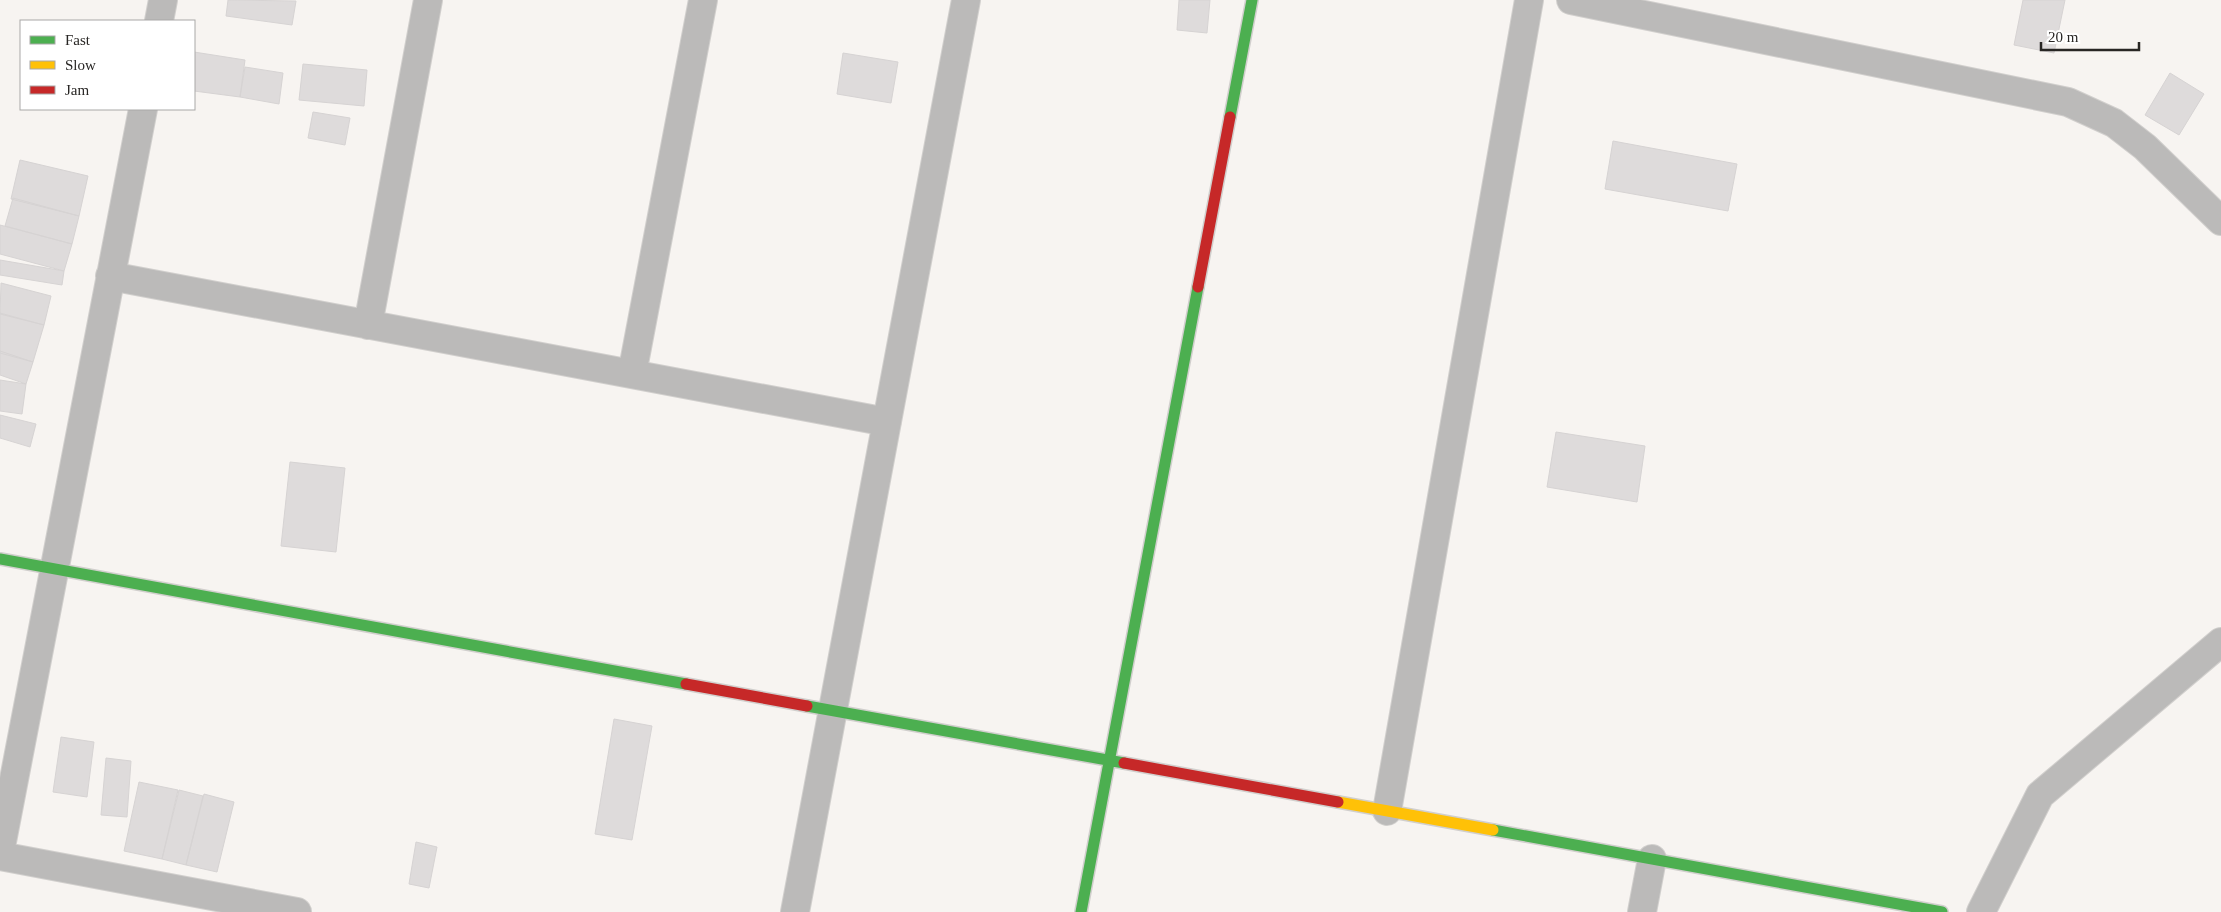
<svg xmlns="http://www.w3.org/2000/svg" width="2221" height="912" font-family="'Times New Roman',serif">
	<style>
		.building { fill: #dedbdb; stroke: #d6d3d3 }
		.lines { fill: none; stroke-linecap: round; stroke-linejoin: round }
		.street-casing { stroke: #d1cfcd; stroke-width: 30 }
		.fast-casing { stroke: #d1cfcd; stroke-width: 14 }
		.slow-casing { stroke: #d1cfcd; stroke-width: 14 }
		.jam-casing { stroke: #d1cfcd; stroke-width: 14 }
		.street { stroke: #bbbab9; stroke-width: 28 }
		.fast { stroke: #4caf50; stroke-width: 11 }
		.slow { stroke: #ffc107; stroke-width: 11 }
		.jam { stroke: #c62828; stroke-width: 11 }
	</style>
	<rect width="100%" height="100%" fill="#f7f4f1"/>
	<path class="building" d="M228 0 296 1 292 25 226 16Z
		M1179 0H1210L1207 33 1177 30Z
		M2023 0H2065L2054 53 2014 45Z
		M194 52 245 60 240 97 194 91Z
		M843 53 898 62 891 103 837 94Z
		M303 64 367 70 364 106 299 100Z
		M245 67 283 73 279 104 240 97Z
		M2170 73 2204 94 2179 135 2145 115Z
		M313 112 350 118 345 145 308 138Z
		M1613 141 1737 164 1728 211 1605 189Z
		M20 160 88 176 79 216 11 199Z
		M13 198 79 216 72 244 5 226Z
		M0 225 72 244 64 271 0 254Z
		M0 260 64 271 62 285 0 275Z
		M1 283 51 296 44 325 0 314Z
		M0 313 44 325 33 362 0 353Z
		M0 351 33 362 26 384 0 375Z
		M0 380 26 384 22 414 0 411Z
		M0 415 36 424 30 447 0 438Z
		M1556 432 1645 446 1637 502 1547 487Z
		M290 462 345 468 336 552 281 546Z
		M614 719 652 726 632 840 595 834Z
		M61 737 94 742 87 797 53 792Z
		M106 758 131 761 127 817 101 815Z
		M139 782 178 790 162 859 124 851Z
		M179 790 203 796 186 865 162 859Z
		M204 794 234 802 217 872 186 865Z
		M416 842 437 847 429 888 409 884Z"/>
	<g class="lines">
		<g class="street-casing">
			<path id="street" d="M1571 0 2068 102 2114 123 2145 147 2221 221
				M159 21 163 0
				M110 276 887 422
				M368 325 428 0
				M632 374 703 0
				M1387 811 1529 0
				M0 852 143 109
				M0 856 297 912
				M795 912 966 0
				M1642 912 1652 859
				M1981 912 2040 795 2221 642"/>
		</g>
		<g class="fast-casing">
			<path id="fast" d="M1230 117 1252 0
				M0 559 686 684
				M807 706 1124 763
				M1493 830 1942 912
				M1081 912 1198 287"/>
		</g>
		<g class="slow-casing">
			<path id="slow" d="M1338 802 1493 830"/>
		</g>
		<g class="jam-casing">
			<path id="jam" d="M1198 287 1230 117
				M686 684 807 706
				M1124 763 1338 802"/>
		</g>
		<use href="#street" class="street"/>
		<use href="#fast" class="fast"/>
		<use href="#slow" class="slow"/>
		<use href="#jam" class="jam"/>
	</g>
	<rect x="20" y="20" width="175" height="90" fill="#ffffff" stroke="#a9a8a7"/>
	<rect x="30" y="36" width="25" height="8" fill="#4caf50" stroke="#a9a8a7"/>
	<text x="65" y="45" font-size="15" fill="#282624">Fast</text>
	<rect x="30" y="61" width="25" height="8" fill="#ffc107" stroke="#a9a8a7"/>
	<text x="65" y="70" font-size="15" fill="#282624">Slow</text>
	<rect x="30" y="86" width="25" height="8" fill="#c62828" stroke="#a9a8a7"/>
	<text x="65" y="95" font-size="15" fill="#282624">Jam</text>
	<path d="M2041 42v8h98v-8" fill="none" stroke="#282624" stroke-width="2.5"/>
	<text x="2048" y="42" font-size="15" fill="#282624" stroke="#ffffff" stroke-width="4" paint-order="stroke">20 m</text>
</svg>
